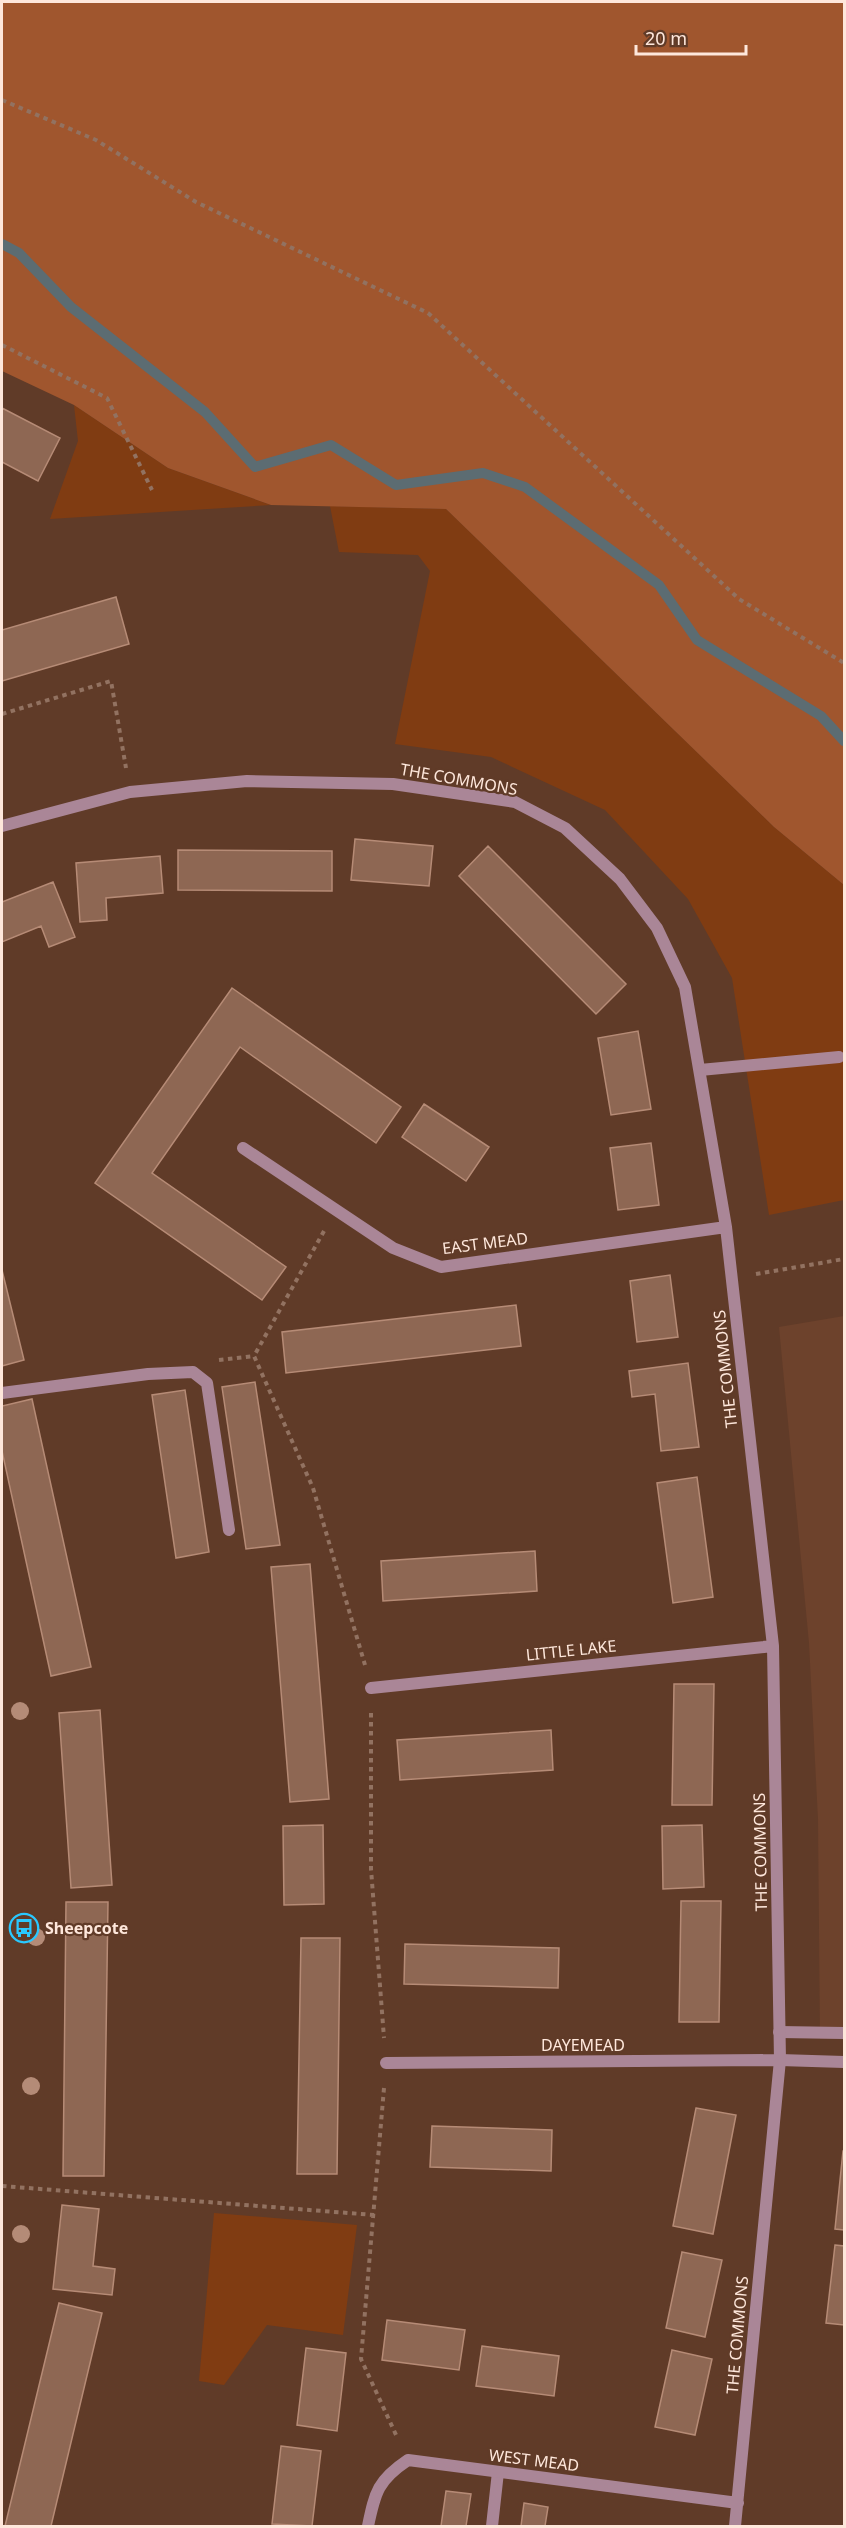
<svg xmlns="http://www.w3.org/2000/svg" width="846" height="2528" font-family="'Noto Sans',sans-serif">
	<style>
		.built { fill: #6d422c }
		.green { fill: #803c12 }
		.forest { fill: #a0562e }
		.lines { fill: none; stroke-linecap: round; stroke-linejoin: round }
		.stream { stroke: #5c6c72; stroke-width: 10 }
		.building { fill: #8e6753; stroke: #b68b76; stroke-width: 1.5 }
		.path { stroke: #927261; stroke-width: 4; stroke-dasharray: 4.5 4.5; stroke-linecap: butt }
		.lane { stroke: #aa8697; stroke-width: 12 }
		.street { stroke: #aa8697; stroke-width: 12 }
		.tree { fill: #b48b77 }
		.labels { text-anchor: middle; stroke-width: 4.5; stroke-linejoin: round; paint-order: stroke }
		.street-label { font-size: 16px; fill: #fee7db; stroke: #603b28 }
		.poi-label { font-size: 16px; font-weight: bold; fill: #fee7db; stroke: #603b28; text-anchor: start }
	</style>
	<rect width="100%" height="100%" fill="#603b28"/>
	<path class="built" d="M844 1316V2039H820L818 1819 809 1643 779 1327Z"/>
	<path class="green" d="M74 405 168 468 271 505 50 519 78 441Z
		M330 506 446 509 774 827 844 885V1200L769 1215 732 978 688 899 605 810 491 757 395 744 430 571 418 555 339 552Z
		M214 2213 357 2225 343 2335 267 2325 224 2385 199 2381Z"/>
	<path class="forest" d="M2 2H844V885L774 827 446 509 271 505 168 468 74 405 2 371Z"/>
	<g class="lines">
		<path class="stream" d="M2 244 19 253 71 307 205 412 255 467 331 445 396 485 483 473 525 487 659 585 697 640 821 716 844 741"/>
	</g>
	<path class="building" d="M2 408 60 438 38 481 2 462Z
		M116 597 129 644 2 681V630Z
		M355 839 433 846 429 886 351 880Z
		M488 846 626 984 596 1014 459 876Z
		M178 850 332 851V891L178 890Z
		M160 856 163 893 106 898 107 920 80 922 76 863Z
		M53 882 75 937 49 947 41 926 2 942V902Z
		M232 988 401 1107 376 1143 240 1047 152 1173 286 1267 262 1300 95 1183Z
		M638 1031 651 1109 611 1115 598 1038Z
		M424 1104 489 1147 466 1181 402 1137Z
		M651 1143 659 1205 618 1210 610 1148Z
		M2 1270 24 1360 2 1366Z
		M670 1275 678 1337 637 1342 630 1281Z
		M516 1305 521 1346 286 1373 282 1332Z
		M688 1363 699 1447 661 1451 655 1394 632 1397 629 1371Z
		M255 1382 280 1545 246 1549 222 1387Z
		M185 1390 209 1552 176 1558 152 1395Z
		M32 1399 91 1667 51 1676 2 1451V1406Z
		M697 1477 713 1597 673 1603 657 1483Z
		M535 1551 537 1591 383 1601 381 1561Z
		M310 1564 329 1799 290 1802 271 1567Z
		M674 1684H714L712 1805H672Z
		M100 1710 112 1885 71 1888 59 1713Z
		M551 1730 553 1770 400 1780 397 1740Z
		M323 1825 324 1904 284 1905 283 1826Z
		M702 1825 704 1887 663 1889 662 1826Z
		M681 1901H721L719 2022H679Z
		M66 1902H108L104 2176H63Z
		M301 1938H340L337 2174H297Z
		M405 1944 559 1948 558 1988 404 1984Z
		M696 2108 736 2115 713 2234 673 2226Z
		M432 2126 552 2130 551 2171 430 2167Z
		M843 2151H844V2230L835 2229Z
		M62 2205 99 2209 93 2266 115 2269 112 2295 53 2289Z
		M835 2245 844 2246V2325L826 2323Z
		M682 2252 722 2260 705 2337 666 2328Z
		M59 2303 102 2313 51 2526H5Z
		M387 2320 465 2330 459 2370 382 2360Z
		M482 2346 559 2356 554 2396 476 2386Z
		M306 2348 346 2353 337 2431 297 2425Z
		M672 2350 712 2359 695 2435 655 2427Z
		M281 2446 321 2451 312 2526 272 2524Z
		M446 2491 471 2494 466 2526H441Z
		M524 2503 548 2507 545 2526H521Z"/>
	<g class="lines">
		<path class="path" d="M2 100 96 140 196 202 428 313 739 599 844 663
			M2 345 107 398 152 490
			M2 714 111 681 126 768
			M324 1231 254 1356 313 1488 365 1665
			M756 1274 844 1259
			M219 1360 254 1356
			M371 1713V1869L384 2038
			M384 2088 361 2359 397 2437
			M2 2186 374 2215"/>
		<path class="lane" d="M700 1070 839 1057
			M2 1393 148 1374 193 1372 207 1383 229 1530
			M779 2032 844 2033
			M780 2060 844 2062
			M492 2526 498 2472"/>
		<path class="street" d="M2 826 130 792 247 781 393 784 515 802 565 828 620 879 657 928 685 987 726 1227 773 1646 780 2060 735 2526
			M243 1148 393 1248 441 1267 726 1227
			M371 1688 773 1646
			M386 2063 780 2060
			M368 2526C375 2492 378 2480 408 2460L738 2503"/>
	</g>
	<g class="tree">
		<circle cx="20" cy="1711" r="9"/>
		<circle cx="36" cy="1937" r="9"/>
		<circle cx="31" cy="2086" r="9"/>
		<circle cx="21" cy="2234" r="9"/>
	</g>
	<defs>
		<g id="bus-ring" transform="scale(1.5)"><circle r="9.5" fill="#603b28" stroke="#29c8ff" stroke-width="1.5"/><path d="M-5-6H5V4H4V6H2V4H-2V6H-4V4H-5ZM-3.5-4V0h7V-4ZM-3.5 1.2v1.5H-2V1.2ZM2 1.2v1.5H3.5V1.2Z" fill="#29c8ff"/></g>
	</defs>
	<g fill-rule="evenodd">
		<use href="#bus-ring" x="24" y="1928"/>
	</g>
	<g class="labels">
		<g class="street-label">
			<text transform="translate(459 779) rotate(10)" y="6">THE COMMONS</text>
			<text transform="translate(485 1243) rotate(-7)" y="6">EAST MEAD</text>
			<text transform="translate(725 1369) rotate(-96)" y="6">THE COMMONS</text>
			<text transform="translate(571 1650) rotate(-6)" y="6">LITTLE LAKE</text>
			<text transform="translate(760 1852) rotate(-91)" y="6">THE COMMONS</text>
			<text x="583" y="2051">DAYEMEAD</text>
			<text transform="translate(737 2335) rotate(-85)" y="6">THE COMMONS</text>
			<text transform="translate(534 2460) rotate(7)" y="6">WEST MEAD</text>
		</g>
		<g class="poi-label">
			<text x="45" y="1934">Sheepcote</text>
		</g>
	</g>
	<rect width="846" height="2528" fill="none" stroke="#fee7db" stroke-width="6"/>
	<path d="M636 45v9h110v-9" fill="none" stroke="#fee7db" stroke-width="3"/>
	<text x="645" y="45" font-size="18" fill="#fee7db" stroke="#603b28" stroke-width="4.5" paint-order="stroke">20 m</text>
</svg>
